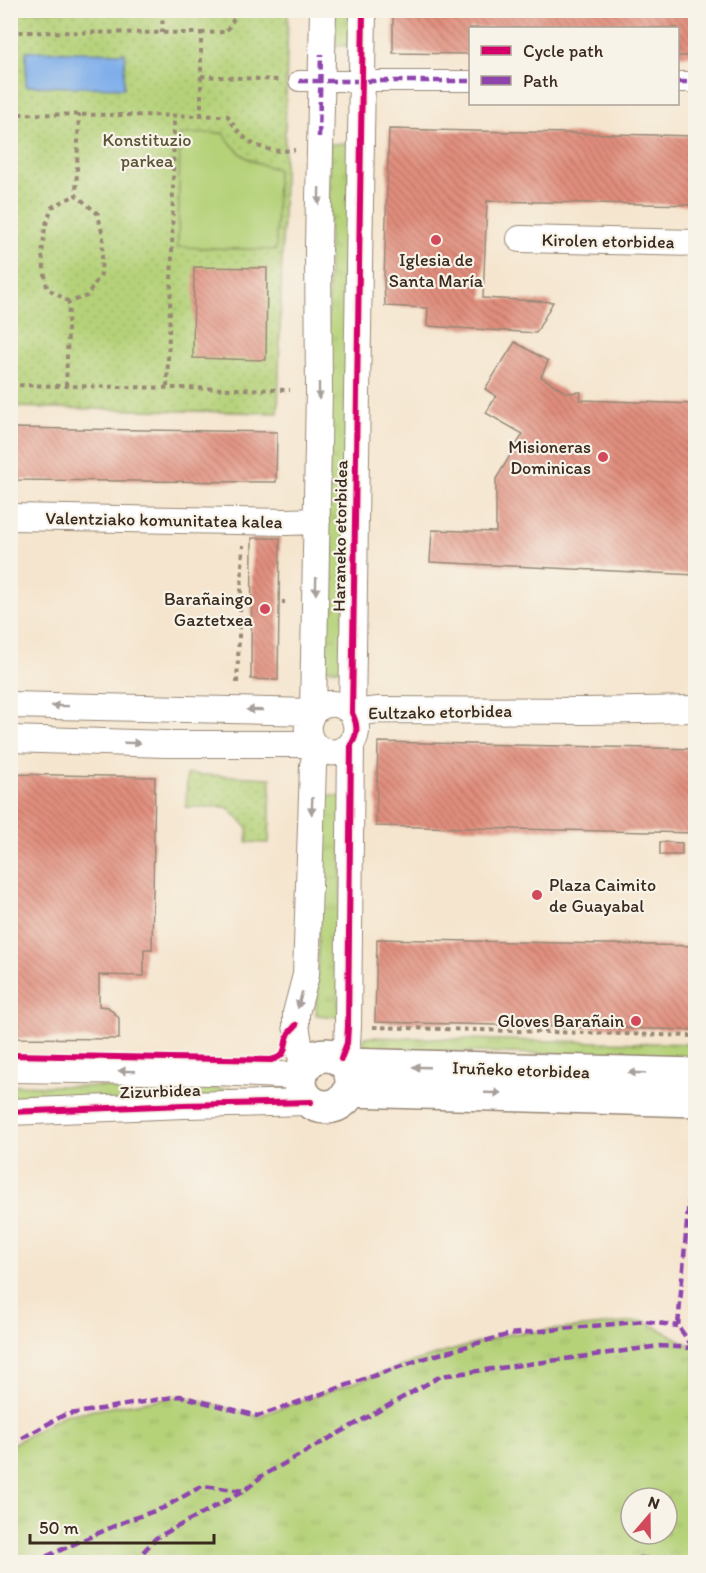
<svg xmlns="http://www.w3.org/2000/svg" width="706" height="1573" font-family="Itim,sans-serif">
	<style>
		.grass { fill: url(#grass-tufts); stroke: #787e4c; stroke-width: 1.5; fill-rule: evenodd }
		.park { fill: url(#park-dots); stroke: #787e4c; stroke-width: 1.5 }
		.pitch { fill: #b5d279; stroke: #787e4c; stroke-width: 1.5 }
		.water { fill: #7fafea; stroke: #5d6c84; stroke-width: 1.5 }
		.building { fill: url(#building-back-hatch) }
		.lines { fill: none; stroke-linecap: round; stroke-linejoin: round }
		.pedestrian-casing { stroke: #988876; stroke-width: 22 }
		.minor-casing { stroke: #988876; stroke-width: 28 }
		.tertiary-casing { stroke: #988876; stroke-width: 36 }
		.path { stroke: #988876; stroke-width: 4; stroke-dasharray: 4.5 4.5; stroke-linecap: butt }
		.pedestrian { stroke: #fff; stroke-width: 20 }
		.minor { stroke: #fff; stroke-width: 26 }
		.tertiary { stroke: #fff; stroke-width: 33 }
		.quiet { stroke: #8e44ad; stroke-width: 4.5; stroke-dasharray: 9 4.5; stroke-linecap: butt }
		.cycleway-casing { stroke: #f7f3e8; stroke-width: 10 }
		.cycleway { stroke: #d6006c; stroke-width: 6 }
		.oneway { fill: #a79f9a }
		.poi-dot { fill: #d1495b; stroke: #f7f3e8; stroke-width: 2 }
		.labels { text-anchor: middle; stroke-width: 4.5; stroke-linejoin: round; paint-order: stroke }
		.park-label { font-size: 18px; fill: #5a5435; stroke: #f7f3e8 }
		.street-label { font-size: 18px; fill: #3b2a1e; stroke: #f7f3e8 }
		.poi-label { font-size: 18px; fill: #3b2a1e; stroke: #f7f3e8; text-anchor: end }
	</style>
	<defs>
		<pattern id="grass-tufts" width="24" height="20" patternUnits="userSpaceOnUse" patternTransform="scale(1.5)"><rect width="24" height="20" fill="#b5d279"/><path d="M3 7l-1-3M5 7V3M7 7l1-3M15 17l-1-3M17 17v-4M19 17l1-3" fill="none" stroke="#9db468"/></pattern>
		<pattern id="park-dots" width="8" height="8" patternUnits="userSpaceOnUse" patternTransform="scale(1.5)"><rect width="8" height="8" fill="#b5d279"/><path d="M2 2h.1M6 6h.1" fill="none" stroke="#9db468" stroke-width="1.8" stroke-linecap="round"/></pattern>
		<pattern id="building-back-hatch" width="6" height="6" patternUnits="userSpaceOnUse" patternTransform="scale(1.5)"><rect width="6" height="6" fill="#e18e7d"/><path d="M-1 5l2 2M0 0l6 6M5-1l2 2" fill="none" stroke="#b87466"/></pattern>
	</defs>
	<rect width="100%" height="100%" fill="#f7f3e8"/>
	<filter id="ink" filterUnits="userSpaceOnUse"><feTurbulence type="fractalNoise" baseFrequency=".0167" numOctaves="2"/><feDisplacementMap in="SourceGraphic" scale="12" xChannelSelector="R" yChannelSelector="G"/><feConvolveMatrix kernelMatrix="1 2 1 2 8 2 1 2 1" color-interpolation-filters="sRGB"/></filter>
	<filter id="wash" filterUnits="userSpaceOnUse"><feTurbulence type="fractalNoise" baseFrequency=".008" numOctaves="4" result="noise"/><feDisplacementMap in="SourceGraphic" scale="24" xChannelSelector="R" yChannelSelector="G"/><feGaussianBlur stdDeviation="1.35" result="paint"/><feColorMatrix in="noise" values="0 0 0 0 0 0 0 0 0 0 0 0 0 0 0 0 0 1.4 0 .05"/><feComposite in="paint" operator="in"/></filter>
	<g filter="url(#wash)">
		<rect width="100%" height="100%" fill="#f5e5ce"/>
		<path class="grass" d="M334 11H355L354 46 332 45Z
			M350 143 343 670 324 669 330 144Z
			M322 795 343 797 338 1017 316 1015Z
			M365 1037 695 1044 696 1058 362 1049Z
			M11 1085 274 1090 289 1094 11 1106Z
			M645 1321 693 1347H695V1562H11V1445L64 1415 180 1396 258 1416 422 1359 510 1334ZM631 1498H667V1534H631Z"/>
		<path class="park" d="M11 11H288L278 413 11 407Z
			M187 774 271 778 269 843 247 842 248 828 227 807H186Z"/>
		<path class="pitch" d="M223 133C239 156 249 162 277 169L276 250 178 247 180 134Z"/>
		<path class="water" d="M26 51 125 53 124 88 26 86Z"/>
		<g id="blocks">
			<path class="building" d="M393 10H696V56H678V28H470V54L393 53Z
				M389 129 696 136V205L487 201 483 298 553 302 536 333 427 326 428 308 385 306 384 279Z
				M194 267 267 268 266 360 193 358Z
				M515 342 548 361 541 377 567 393 581 392 580 400 696 404V575L430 562 432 530 496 532V479L523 434 486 413 496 396 485 389Z
				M10 428 277 432 276 482 10 480Z
				M252 538H280L278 680 251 679Z
				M378 742 696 749V833L376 826Z
				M10 774 155 777 152 949H144V976L99 975V1006L108 1007 119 1018V1039L10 1038Z
				M660 842 682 843V855H660Z
				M377 939 696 946V1030L375 1022Z"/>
		</g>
	</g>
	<g filter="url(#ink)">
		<use href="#blocks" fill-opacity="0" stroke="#988876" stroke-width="1.5"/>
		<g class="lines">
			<g class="pedestrian-casing">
				<path id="pedestrian" d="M299 81H470
					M678 82H696"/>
			</g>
			<g class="minor-casing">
				<path id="minor" d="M520 239 696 243
					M10 517 287 522 317 521
					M10 705 313 712C326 701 340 701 352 713
					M352 713 379 710 586 711 696 709
					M10 739 165 744H313C325 755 338 755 351 745
					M313 744C306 733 306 723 313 712L319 391 318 245 323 10
					M341 1059 347 1043 348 1026 351 745C358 734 358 725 352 713L363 10
					M303 1068 296 1025V1013L306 975 313 766 317 748
					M10 1069 217 1072 300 1076
					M10 1112 184 1105 311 1102"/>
			</g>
			<g class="tertiary-casing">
				<path id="tertiary" d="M300 1081a26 26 0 1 1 52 0a26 26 0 1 1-52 0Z
					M347 1065 696 1075
					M351 1090 696 1100"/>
			</g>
			<path class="path" d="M10 32 201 33V116
				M162 33 163 10
				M201 33 226 32 239 10
				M201 76 278 80
				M10 114 228 116C243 143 263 154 295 150
				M69 302 47 288 42 255 45 227 52 207 76 195
				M10 385 290 390
				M66 386 69 302 87 296 101 274 103 237 98 214 76 195 79 114
				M167 387 172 256 174 115
				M220 600 250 601
				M282 602H285
				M237 683 243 545
				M373 1027 696 1036"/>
			<use href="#pedestrian" class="pedestrian"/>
			<use href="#minor" class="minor"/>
			<use href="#tertiary" class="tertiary"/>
			<path class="quiet" d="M299 81H470
				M678 82H696
				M319 137 321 54
				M693 1347 678 1326 695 1130
				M10 1445 64 1415 180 1396 258 1416 422 1359 510 1334 645 1321 678 1326
				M34 1562 121 1523 163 1508 202 1486 244 1491
				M134 1562 156 1538 244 1491 262 1476 441 1376 660 1346 696 1348
				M627 1562 640 1558 683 1562"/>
			<g class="cycleway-casing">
				<path id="cycleway" d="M10 1055 271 1060C290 1055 282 1046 289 1033 291 1030 294 1028 296 1025
					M341 1059 347 1043 348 1026 351 745C358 734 358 725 352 713L363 10
					M10 1112 184 1105 311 1102"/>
			</g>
			<use href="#cycleway" class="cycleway"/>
		</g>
		<defs><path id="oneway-solid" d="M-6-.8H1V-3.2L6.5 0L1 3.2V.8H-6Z" transform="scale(1.5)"/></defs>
		<g class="oneway">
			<use href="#oneway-solid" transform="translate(319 196) rotate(91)"/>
			<use href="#oneway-solid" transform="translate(319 391) rotate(90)"/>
			<use href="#oneway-solid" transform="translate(316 586) rotate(91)"/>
			<use href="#oneway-solid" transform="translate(60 706) rotate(-179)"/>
			<use href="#oneway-solid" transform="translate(255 710) rotate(-179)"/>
			<use href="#oneway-solid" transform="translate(132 743) rotate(2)"/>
			<use href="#oneway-solid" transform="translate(312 806) rotate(92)"/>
			<use href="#oneway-solid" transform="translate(300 1000) rotate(105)"/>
			<use href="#oneway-solid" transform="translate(421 1067) rotate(-178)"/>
			<use href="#oneway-solid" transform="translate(127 1071) rotate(-179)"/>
			<use href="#oneway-solid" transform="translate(637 1073) rotate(-179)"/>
			<use href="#oneway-solid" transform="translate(493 1093) rotate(2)"/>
		</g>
	</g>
	<g class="poi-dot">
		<circle cx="436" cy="240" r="6"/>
		<circle cx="603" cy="457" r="6"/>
		<circle cx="265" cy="609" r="6"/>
		<circle cx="537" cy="895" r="6"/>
		<circle cx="636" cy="1021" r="6"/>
	</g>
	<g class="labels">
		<g class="park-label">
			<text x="147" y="146">Konstituzio<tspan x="147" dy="21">parkea</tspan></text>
		</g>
		<g class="street-label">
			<text transform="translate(608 241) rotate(1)" y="6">Kirolen etorbidea</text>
			<text transform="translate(164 520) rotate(1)" y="6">Valentziako komunitatea kalea</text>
			<text transform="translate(340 536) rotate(-89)" y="6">Haraneko etorbidea</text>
			<text transform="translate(440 712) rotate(-1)" y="6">Eultzako etorbidea</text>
			<text transform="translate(521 1070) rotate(2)" y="6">Iruñeko etorbidea</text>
			<text transform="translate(160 1091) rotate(-2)" y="6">Zizurbidea</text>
		</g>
		<g class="poi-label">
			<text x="436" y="266" text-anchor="middle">Iglesia de<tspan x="436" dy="21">Santa María</tspan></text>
			<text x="591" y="453">Misioneras<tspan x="591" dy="21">Dominicas</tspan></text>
			<text x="253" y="605">Barañaingo<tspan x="253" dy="21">Gaztetxea</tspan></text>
			<text x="549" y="891" text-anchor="start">Plaza Caimito<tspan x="549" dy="21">de Guayabal</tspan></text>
			<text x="624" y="1027">Gloves Barañain</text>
		</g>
	</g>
	<rect width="706" height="1573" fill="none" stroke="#f7f3e8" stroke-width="36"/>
	<rect x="469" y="27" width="210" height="78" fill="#f7f3e8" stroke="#aca397" stroke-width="1.5"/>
	<rect x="481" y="46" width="30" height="9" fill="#d6006c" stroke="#aca397" stroke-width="1.5"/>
	<text x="523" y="57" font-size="18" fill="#3b2a1e">Cycle path</text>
	<rect x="481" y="76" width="30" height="9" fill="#8e44ad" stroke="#aca397" stroke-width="1.5"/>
	<text x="523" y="87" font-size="18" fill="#3b2a1e">Path</text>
	<g transform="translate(649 1516) rotate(20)"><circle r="28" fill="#f7f3e8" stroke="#aca397" stroke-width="1.5"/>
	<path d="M0-4.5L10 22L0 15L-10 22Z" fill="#d1495b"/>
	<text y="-9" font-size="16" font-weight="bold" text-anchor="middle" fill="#3b2a1e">N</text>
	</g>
	<path d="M30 1534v9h184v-9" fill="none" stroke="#3b2a1e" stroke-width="3"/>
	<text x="39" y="1534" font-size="18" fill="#3b2a1e" stroke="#f7f3e8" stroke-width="4.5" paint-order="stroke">50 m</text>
</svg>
